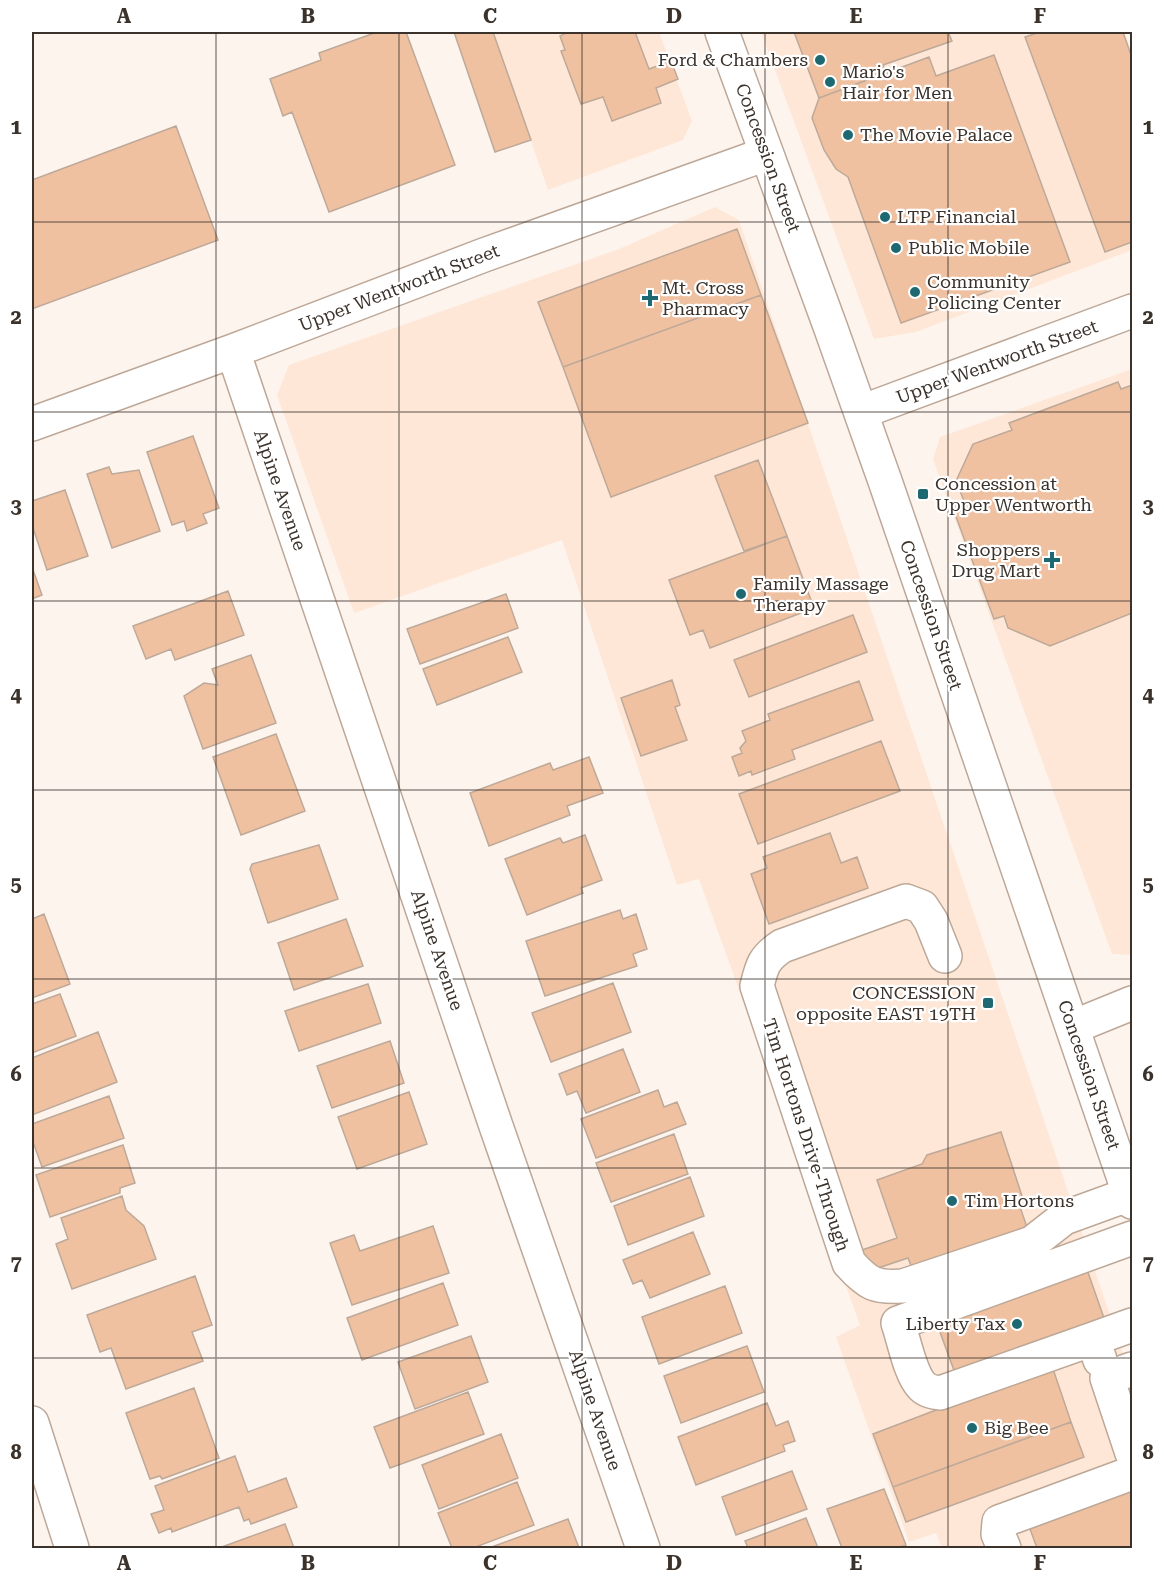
<svg xmlns="http://www.w3.org/2000/svg" width="1164" height="1580" font-family="'Roboto Serif',serif">
	<style>
		.built { fill: #fee7d6 }
		.building { fill: #efc1a0; stroke: #bea999; stroke-width: 1.5 }
		.lines { fill: none; stroke-linecap: round; stroke-linejoin: round }
		.minor-casing { stroke: #bda898; stroke-width: 36 }
		.major-casing { stroke: #bda898; stroke-width: 36 }
		.minor { stroke: #fff; stroke-width: 33 }
		.major { stroke: #fff; stroke-width: 33 }
		.grid { fill: none; stroke: #3a322b; stroke-width: 1.5; stroke-opacity: 0.55 }
		.poi-dot { fill: #1e6971; stroke: #fff; stroke-width: 2 }
		.labels { text-anchor: middle; stroke-width: 4.5; stroke-linejoin: round; paint-order: stroke }
		.poi-label { font-size: 18px; fill: #3a322b; stroke: #fff; text-anchor: start }
		.street-label { font-size: 18px; fill: #3a322b; stroke: #fff }
		.neatline { fill: none; stroke: #3a322b; stroke-width: 2 }
		.grid-label { font-size: 20px; text-anchor: middle; font-weight: bold; fill: #3a322b }
	</style>
	<rect width="100%" height="100%" fill="#fef4ee"/>
	<path class="built" d="M493 32H659L692 121 683 140 548 190Z
		M761 32H1124L1132 53V250L916 332 874 339Z
		M715 207 739 220 1132 1380V1548H942L936 1533 909 1542 836 1337 860 1325 699 879 677 885 562 540 354 613 277 395 289 365 619 249Z
		M1132 369V955L1112 954 933 459 940 437Z"/>
	<path class="building" d="M377 32H406L455 165 329 212 292 112 283 116 270 79 321 60 319 53Z
		M454 32H493L531 140 495 152Z
		M568 32H635L649 69 671 61 678 79 656 88 661 103 612 121 603 97 581 104 561 51 565 50 560 36Z
		M794 32H948L952 41 883 65 886 73 819 98Z
		M1040 32H1123L1132 58V242L1105 252 1025 37Z
		M994 55 1070 262 901 323 848 177 836 169 824 150 812 118 819 98 929 57 936 76Z
		M176 126 218 240 32 309V180Z
		M737 229 761 295 563 367 538 302Z
		M761 295 808 423 611 497 563 367Z
		M1118 382 1121 389 1132 385V613L1050 646 1008 628 1004 616 994 619 952 506 964 501 956 481 973 444 1012 430 1009 423Z
		M193 436 219 508 203 514 207 523 187 531 184 521 172 525 147 452Z
		M758 460 787 536 744 551 715 476Z
		M109 467 112 474 139 470 160 531 112 548 87 474Z
		M65 490 88 556 47 570 32 525V501Z
		M787 536 814 608 710 648 703 630 690 635 669 580Z
		M32 567 42 595 32 599Z
		M228 591 244 635 175 660 171 649 146 659 133 626Z
		M506 594 518 628 420 664 407 629Z
		M853 615 867 652 749 697 734 660Z
		M508 637 522 672 437 705 423 669Z
		M251 655 276 723 203 749 184 696 204 683 218 685 212 669Z
		M672 680 680 705 675 707 687 740 641 756 621 698Z
		M859 681 873 720 792 750 795 759 752 775 751 771 739 776 732 757 742 753 740 748 746 741 742 731 770 720 768 714Z
		M276 734 305 811 241 835 213 757Z
		M881 741 900 791 758 844 739 794Z
		M589 757 603 793 567 806 570 815 489 846 470 793 550 763 553 770Z
		M830 833 841 863 857 857 868 888 769 924 751 874 767 868 763 857Z
		M585 835 602 880 581 888 583 893 527 915 505 859 560 838 563 843Z
		M319 845 338 899 268 923 250 869 252 864Z
		M620 910 623 919 636 914 647 949 633 954 637 966 545 996 526 941Z
		M44 914 70 984 32 998V919Z
		M346 919 363 966 294 990 278 943Z
		M613 983 631 1032 551 1062 532 1013Z
		M368 984 381 1023 299 1051 285 1011Z
		M60 994 76 1036 32 1053V1004Z
		M98 1032 117 1082 32 1115V1058Z
		M390 1041 404 1083 332 1108 317 1066Z
		M623 1049 640 1092 586 1113 577 1091 567 1095 559 1074Z
		M658 1090 664 1107 677 1102 686 1124 596 1158 581 1119Z
		M409 1092 427 1144 357 1169 338 1117Z
		M109 1096 124 1138 42 1167 32 1139V1124Z
		M1001 1132 1023 1199 1019 1204 1029 1233 914 1273 908 1258 869 1271 862 1250 897 1238 877 1180 922 1164 927 1155Z
		M674 1134 688 1174 611 1202 596 1163Z
		M123 1145 135 1183 120 1188V1193L50 1217 36 1175Z
		M690 1177 704 1216 628 1245 614 1206Z
		M122 1196 126 1210 144 1226 156 1259 72 1289 56 1244 68 1239 61 1218Z
		M433 1226 449 1273 352 1305 330 1243 354 1235 360 1251Z
		M693 1232 710 1274 650 1298 642 1280 633 1284 623 1260Z
		M1084 1261 1104 1318 955 1373 934 1316Z
		M195 1276 212 1325 192 1332 203 1361 126 1389 111 1348 100 1352 87 1315Z
		M443 1283 458 1325 362 1360 347 1318Z
		M725 1286 742 1333 659 1364 642 1317Z
		M471 1336 488 1382 415 1409 398 1362Z
		M747 1346 764 1392 681 1423 664 1376Z
		M1052 1366 1071 1422 893 1487 873 1434Z
		M194 1388 219 1458 162 1479 160 1476 150 1479 126 1413Z
		M468 1392 484 1434 390 1468 374 1427Z
		M767 1403 776 1426 788 1421 795 1441 783 1445 785 1451 696 1485 678 1437Z
		M1071 1422 1084 1457 906 1522 893 1487Z
		M501 1434 518 1478 439 1509 422 1465Z
		M235 1456 248 1492 286 1478 297 1507 251 1524 249 1519 244 1521 239 1507 172 1532 171 1528 159 1533 151 1514 164 1510 155 1486Z
		M792 1471 807 1509 736 1535 722 1497Z
		M517 1482 534 1525 473 1548H452L438 1513Z
		M884 1489 906 1545 897 1548H842L827 1509Z
		M1132 1490V1548H1037L1030 1529Z
		M806 1518 818 1548H748L745 1541Z
		M568 1519 579 1548H489Z
		M285 1524 294 1548H219Z"/>
	<g class="lines">
		<g class="minor-casing">
			<path id="minor" d="M233 351 496 1126 643 1548
				M32 424 233 351 484 255 766 154
				M945 956 931 921 922 907 906 901 782 946C764 958 762 965 757 986L849 1263C868 1284 875 1288 903 1286L1032 1243 1064 1218 1130 1194
				M1073 1027 1132 1003
				M1093 1339 940 1393C933 1392 927 1391 922 1386 910 1374 904 1340 898 1323L1132 1238
				M1100 1360 1093 1339 1132 1325
				M1132 1369 1107 1378 1132 1453
				M32 1423 72 1548
				M1004 1548 998 1534 999 1522 1132 1473"/>
		</g>
		<g class="major-casing">
			<path id="major" d="M722 32 830 326 885 481 1132 1202
				M861 412 1132 311"/>
		</g>
		<use href="#minor" class="minor"/>
		<use href="#major" class="major"/>
	</g>
	<path class="grid" d="M216 32V1548M399 32V1548M582 32V1548M765 32V1548M948 32V1548M32 222H1132M32 412H1132M32 601H1132M32 790H1132M32 979H1132M32 1168H1132M32 1358H1132"/>
	<g class="poi-dot">
		<circle cx="820" cy="60" r="6"/>
		<circle cx="830" cy="82" r="6"/>
		<circle cx="848" cy="135" r="6"/>
		<circle cx="885" cy="217" r="6"/>
		<circle cx="896" cy="248" r="6"/>
		<circle cx="915" cy="292" r="6"/>
		<path d="M647 289h6v6h6v6h-6v6h-6v-6h-6v-6h6z"/>
		<rect x="917" y="488" width="12" height="12" rx="3"/>
		<path d="M1049 551h6v6h6v6h-6v6h-6v-6h-6v-6h6z"/>
		<circle cx="741" cy="594" r="6"/>
		<rect x="982" y="997" width="12" height="12" rx="3"/>
		<circle cx="952" cy="1201" r="6"/>
		<circle cx="1017" cy="1324" r="6"/>
		<circle cx="972" cy="1428" r="6"/>
	</g>
	<g class="labels">
		<g class="poi-label">
			<text x="808" y="66" text-anchor="end">Ford &amp; Chambers</text>
			<text x="842" y="78">Mario's<tspan x="842" dy="21">Hair for Men</tspan></text>
			<text x="860" y="141">The Movie Palace</text>
			<text x="897" y="223">LTP Financial</text>
			<text x="908" y="254">Public Mobile</text>
			<text x="927" y="288">Community<tspan x="927" dy="21">Policing Center</tspan></text>
			<text x="662" y="294">Mt. Cross<tspan x="662" dy="21">Pharmacy</tspan></text>
			<text x="935" y="490">Concession at<tspan x="935" dy="21">Upper Wentworth</tspan></text>
			<text x="1040" y="556" text-anchor="end">Shoppers<tspan x="1040" dy="21">Drug Mart</tspan></text>
			<text x="753" y="590">Family Massage<tspan x="753" dy="21">Therapy</tspan></text>
			<text x="976" y="999" text-anchor="end">CONCESSION<tspan x="976" dy="21">opposite EAST 19TH</tspan></text>
			<text x="964" y="1207">Tim Hortons</text>
			<text x="1005" y="1330" text-anchor="end">Liberty Tax</text>
			<text x="984" y="1434">Big Bee</text>
		</g>
		<g class="street-label">
			<text transform="translate(768 158) rotate(70)" y="6">Concession Street</text>
			<text transform="translate(399 288) rotate(-21)" y="6">Upper Wentworth Street</text>
			<text transform="translate(997 362) rotate(-20)" y="6">Upper Wentworth Street</text>
			<text transform="translate(280 490) rotate(71)" y="6">Alpine Avenue</text>
			<text transform="translate(931 615) rotate(71)" y="6">Concession Street</text>
			<text transform="translate(437 950) rotate(71)" y="6">Alpine Avenue</text>
			<text transform="translate(1089 1075) rotate(71)" y="6">Concession Street</text>
			<text transform="translate(806 1135) rotate(72)" y="6">Tim Hortons Drive-Through</text>
			<text transform="translate(595 1410) rotate(71)" y="6">Alpine Avenue</text>
		</g>
	</g>
	<rect width="1164" height="1580" fill="none" stroke="#ffffff" stroke-width="66"/>
	<rect x="33" y="33" width="1098" height="1514" class="neatline"/>
	<g class="grid-label">
		<text x="124" y="23">A</text>
		<text x="308" y="23">B</text>
		<text x="490" y="23">C</text>
		<text x="674" y="23">D</text>
		<text x="856" y="23">E</text>
		<text x="1040" y="23">F</text>
		<text x="16" y="134">1</text>
		<text x="1148" y="134">1</text>
		<text x="16" y="324">2</text>
		<text x="1148" y="324">2</text>
		<text x="16" y="513">3</text>
		<text x="1148" y="513">3</text>
		<text x="16" y="702">4</text>
		<text x="1148" y="702">4</text>
		<text x="16" y="891">5</text>
		<text x="1148" y="891">5</text>
		<text x="16" y="1081">6</text>
		<text x="1148" y="1081">6</text>
		<text x="16" y="1270">7</text>
		<text x="1148" y="1270">7</text>
		<text x="16" y="1459">8</text>
		<text x="1148" y="1459">8</text>
		<text x="124" y="1570">A</text>
		<text x="308" y="1570">B</text>
		<text x="490" y="1570">C</text>
		<text x="674" y="1570">D</text>
		<text x="856" y="1570">E</text>
		<text x="1040" y="1570">F</text>
	</g>
</svg>
